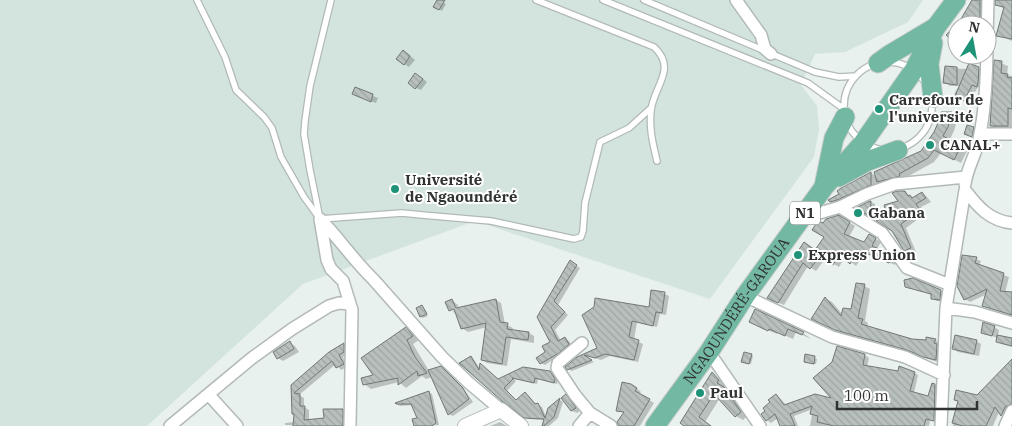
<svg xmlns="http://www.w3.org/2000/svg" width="1012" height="426" font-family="'IBM Plex Serif',serif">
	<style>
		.built { fill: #d3e4de }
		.shadow { fill: #0003 }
		.building { fill: url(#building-back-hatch); stroke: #717876 }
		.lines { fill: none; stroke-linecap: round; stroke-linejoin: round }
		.service-casing { stroke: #b2b9b6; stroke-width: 8 }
		.minor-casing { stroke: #b2b9b6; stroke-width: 14 }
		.tertiary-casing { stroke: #b2b9b6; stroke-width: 16 }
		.trunk-casing { stroke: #cdcece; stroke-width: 21 }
		.service { stroke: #fff; stroke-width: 5.5 }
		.minor { stroke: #fff; stroke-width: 11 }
		.tertiary { stroke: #fff; stroke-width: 14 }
		.trunk { stroke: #72b8a3; stroke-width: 19 }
		.poi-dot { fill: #1f9377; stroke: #fff; stroke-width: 2 }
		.labels { text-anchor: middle; stroke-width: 4; stroke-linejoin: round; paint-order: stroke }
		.shield { fill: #fff; stroke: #6e7070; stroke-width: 1 }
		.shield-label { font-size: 14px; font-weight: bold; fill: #303332 }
		.poi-label { font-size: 15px; font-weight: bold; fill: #303332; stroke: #fff; text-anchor: start }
		.street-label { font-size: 15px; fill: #303332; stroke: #fff }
	</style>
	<defs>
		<pattern id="building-back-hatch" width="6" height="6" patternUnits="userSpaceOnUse" patternTransform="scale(1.25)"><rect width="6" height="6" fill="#b8c0bd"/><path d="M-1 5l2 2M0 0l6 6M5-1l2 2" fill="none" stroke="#9ea5a3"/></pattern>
	</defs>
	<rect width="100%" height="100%" fill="#e8f1ed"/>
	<path class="built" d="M0 0H923L908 22 845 52 815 54 801 85 817 106 819 129 814 157 710 299 475 221 303 284 147 426H0Z"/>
	<path class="shadow" d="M438 0 446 4 442 11 434 6Z
		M973 0H989L987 25H957V43L948 35 962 20Z
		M996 0H1012V41L997 35 1005 9 997 5Z
		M408 54 415 60 409 67 404 64Z
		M995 61 1008 66 1007 75 1012 76V129H997L991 126Z
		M946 68 967 69 979 68 984 71 982 88 978 87 969 102 954 94 959 86H950L945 83Z
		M421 77 427 82 421 90 416 88Z
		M356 89 378 98 376 103 359 97Z
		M951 113 958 117 954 131 949 141 967 151 961 163 941 153 934 162 905 178 885 185 879 182V189L839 206 830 200 840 194 842 189 871 173 877 177 922 152Z
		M973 128 975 129 974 137 967 135Z
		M904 192 914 198 922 194 927 197 931 202 921 207 925 214 906 228 916 252 911 254 905 250 888 216 900 202Z
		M871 202 875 204V218L858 208Z
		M839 216 855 226 849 237 864 244 869 235 881 242 877 249 892 257 896 262 895 265 865 252 856 266 845 257 839 267 825 259 816 271 808 266 784 305 774 301 805 243 816 251 825 237 824 224Z
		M976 259 981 261 979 266 1009 277 1005 293H1012V316L984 306 987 294 970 302 965 299 958 286Z
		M570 262 580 268 558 305 568 315 555 330 561 341 565 339 569 341 572 347 545 365 541 363 551 342 538 317Z
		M864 286 870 289 865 321 868 323 867 327 911 341 935 340 941 344 942 363 931 360 915 353 842 333 819 322 826 299 832 302 843 315 852 310Z
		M906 286 941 291 946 294 944 302 937 301 932 298V295Z
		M665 294 669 296 666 315 660 314 657 327 637 322 634 340 643 344 638 362 610 356 601 360 585 355 598 349 583 315 650 308Z
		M452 300 459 306 451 309V311H450Z
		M496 300 501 303 505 324 513 328 512 331 529 333 534 336V343L511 339 507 366 487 363 482 360 487 327 468 332 462 328 457 313 452 312 460 308Z
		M422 307 428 316 423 318 421 316Z
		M755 311 803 333 811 339 796 332 793 339 777 332V334L758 326Z
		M994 327 999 330 998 336 1012 339V347L1002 344 997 341 998 338 982 333Z
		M406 329 413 333 419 340 413 344 429 371 445 370 466 392 473 402 453 416 449 414 432 377 426 379 422 376 406 388 399 382 371 389 364 384 375 376Z
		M976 341 981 344 979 356 958 352 953 349Z
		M290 343 295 346 299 352 283 361 278 358Z
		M344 344 348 347V354L343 357 347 367 341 370 336 364 299 395 304 398V407L309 410V421L325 419 342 410 347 413V426L285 425V423L295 422 292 386Z
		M584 355 594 362 572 371 568 369Z
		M751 355 753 356 751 364 745 362Z
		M865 355 869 358 867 367 898 373H914L918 375 914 393 929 397 935 385 939 387 938 422 930 420 929 426H810L813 409 794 416 798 426H781L778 418 771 423 767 420 763 415 776 396 780 398 786 405 834 400Z
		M806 356 817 359 816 364 807 363Z
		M471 358 474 360 481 370V365L498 380 524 368 550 372 554 375 558 381 557 384 538 379 537 384 513 378 516 381 507 391 517 401 525 394 529 396 537 405 542 407 546 417 549 408 560 400 563 402 558 418 549 426H543L545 420 529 419 525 417 461 363Z
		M1012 361V395L1005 416 999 412 993 426H953L959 402 955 400 977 396Z
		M712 374 725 384 723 388 731 393 747 416 743 420 736 416 720 398 705 422 711 426H687Z
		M636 388 641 392 639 394 654 403 640 426H620L624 413 618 410Z
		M428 392 432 394 439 425 415 426 419 419 413 405 400 406 397 404Z
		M566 396 571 399 580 411 577 413 572 411 563 398Z
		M500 422 507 426H490Z"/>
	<path class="building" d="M437 0H445L439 10 433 7Z
		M972 0H980V25H957V45L946 35 961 19Z
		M995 0H1012V39L996 36 1004 7 995 5Z
		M403 50 410 56 404 65 396 59Z
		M994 60 1002 61 1001 73 1008 74 1007 77 1012 78V109L1008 108V126H990Z
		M969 63 979 67 978 83 977 87 972 85 964 101 955 96Z
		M945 66 957 67V85L943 83Z
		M415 73 423 79 415 89 408 83Z
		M355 87 373 94 371 102 352 94Z
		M941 112H952L948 127 943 136 961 146 954 160 934 150 928 158 899 174 900 176 877 182 874 172 921 151 934 132 940 118Z
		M967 125 974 127 972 137 964 134Z
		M871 172V185L837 200 830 202 828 200 839 194 837 191 841 188Z
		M897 191H905L908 196 910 195 912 198 922 192 926 198 916 204 920 210 901 224 911 248 904 251 892 231 876 221 887 215 884 205 898 201 892 193Z
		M871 201 870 217 856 208 870 201Z
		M839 215 850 222 844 234 864 242 869 234 876 238 872 246 886 252 891 259 889 263 859 250 850 264 839 254 833 265 819 257 810 269 803 263 778 303 767 298 804 242 815 250 824 237 812 230 818 221 823 223 826 219Z
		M962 255 977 257 975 263 1004 273 1000 291 1012 292V315L982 306 987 289 964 300 957 286Z
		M570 260 577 265 554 301 565 312 551 327 558 341 565 337 569 344 559 353 540 364 536 358 545 352 542 346 550 342 537 317Z
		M913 278 941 290 940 300 931 299V294L905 287 904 280Z
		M856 283 865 284 858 318 863 319 861 324 912 339 926 340V337L936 339 934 343 937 344 936 360 923 357 907 350 835 330 811 319 825 297 841 316 843 308 851 309Z
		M651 290 665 292 662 313 656 312 653 326 632 321 629 337 639 340 634 360 605 354 595 358 584 355 592 360 567 370 565 367 577 357 597 348 582 315 594 307 595 298 649 307Z
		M452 299 456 308 496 299 500 322 508 323 507 329 529 332 528 340 506 337 502 364 481 360 486 323 461 329 454 309 449 311 445 302Z
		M422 305 427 314 420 317 416 308Z
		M755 309 804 332 802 335 788 329 785 336 769 329 768 331 749 322Z
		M983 322 995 326 992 336 981 333Z
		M406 327 413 336 407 340 415 357 427 373 418 376 417 371 398 385V378L363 385 361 378 373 375 361 358Z
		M955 335 977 340 974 354 952 349Z
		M997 335 1012 338V346L996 342Z
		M290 341 294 349 277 359 273 352Z
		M344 343V352L339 355 344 364 336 368 332 361 294 393 300 394V406H305L304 420 324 418 323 409H343V426H293L294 414H292L291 385 329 352Z
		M837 346 865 354 863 365 898 371 899 366 915 372 910 391 928 396 932 383 935 384 934 421 926 419 924 426H834L817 422 818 416 810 414 812 406 790 414 795 426H780L775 414 766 421 761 414 765 411 763 408 770 402 768 400 776 394 784 405 815 394 831 398 813 378 832 362Z
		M744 352 752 354 749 364 741 362Z
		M805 354 815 356 814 364 804 362Z
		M471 356 479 370 480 363 498 379 523 367 550 371 555 379 554 383 535 378 534 383 512 378 513 379 504 388 516 400 525 392 535 404 538 403 545 418 548 408 560 398 554 417 544 426H542L544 419 524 418 502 401 459 363Z
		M1012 359V404L1005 407 1001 416 995 407 986 426H963L952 423 958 401 954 400 956 390 977 395Z
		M441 366 463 388 469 399 448 415 428 370Z
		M712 372 719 380 717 383 724 387 741 412 735 417 714 394 699 417 711 426H684L680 423Z
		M622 382 631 384 637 388 635 391 650 399 634 426H618L617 422 624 412 616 411Z
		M429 391 436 423 432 426H414L412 419 417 418 411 404H396L395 403Z
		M566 394 576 408 571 411 561 398Z"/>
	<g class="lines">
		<g class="service-casing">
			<path id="service" d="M197 0 225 57 236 90 264 117 272 128 281 157 304 197 320 219
				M536 0 654 47C678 69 653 87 651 111 649 129 653 144 657 161
				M603 0 808 83 844 109
				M644 0 815 72 839 77 856 76
				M844 106a44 44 0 1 1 88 0a44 44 0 1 1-88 0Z
				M319 214 310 170 304 134 305 121 310 86 331 0
				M320 219 402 213 422 215 491 221 574 239 581 237 583 231 585 203 600 142 629 128 651 108"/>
		</g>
		<g class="minor-casing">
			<path id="minor" d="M736 0 761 35 765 49 771 54
				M987 37 988 0
				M980 134H1012
				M965 184C967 168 976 155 979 139 986 107 987 72 987 39
				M840 207 882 233 907 268 950 285
				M802 218 840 207 867 194 895 184 966 177
				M320 219C339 238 354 261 373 279L442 357 469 383 501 410
				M320 219 327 260 331 269 343 281 352 310 350 426
				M745 296 832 337 905 357 944 375
				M946 308 975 312 1012 323
				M582 343 558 363 557 368 575 395 590 413 611 426
				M709 352 760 426
				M209 395 237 426
				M170 426 252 358 292 329 329 306 339 303 350 304
				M579 426 590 413
				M941 426 946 308 965 190C978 207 990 221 1012 223
				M1005 426 1012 411"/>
		</g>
		<g class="tertiary-casing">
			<path id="tertiary" d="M465 426 501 410 521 426"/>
		</g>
		<g class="trunk-casing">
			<g id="trunk">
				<path d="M878 63 889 55 936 27"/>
				<path d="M933 98 929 64 933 43"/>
				<path d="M839 177 868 161 898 150"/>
				<path d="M824 186 834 138 845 117"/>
				<path id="s1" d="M655 426 709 352 745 296 824 187 863 143 914 70 936 27 956 0"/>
			</g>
		</g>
		<use href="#service" class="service"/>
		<use href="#minor" class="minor"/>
		<use href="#tertiary" class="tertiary"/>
		<use href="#trunk" class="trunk"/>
	</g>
	<g class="poi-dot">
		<circle cx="879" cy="109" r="5"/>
		<circle cx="930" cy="145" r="5"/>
		<circle cx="395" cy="189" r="5"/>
		<circle cx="858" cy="213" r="5"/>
		<circle cx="798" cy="255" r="5"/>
		<circle cx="700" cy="393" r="5"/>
	</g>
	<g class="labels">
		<rect class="shield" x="790" y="201.5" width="30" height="23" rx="4"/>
		<g class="shield-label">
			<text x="805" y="218">N1</text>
		</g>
		<g class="poi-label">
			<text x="889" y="105">Carrefour de<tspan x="889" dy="17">l'université</tspan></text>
			<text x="940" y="150">CANAL+</text>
			<text x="405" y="185">Université<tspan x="405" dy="17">de Ngaoundéré</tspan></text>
			<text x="868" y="218">Gabana</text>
			<text x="808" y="260">Express Union</text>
			<text x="710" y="398">Paul</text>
		</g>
		<g class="street-label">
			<text dy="5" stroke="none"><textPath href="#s1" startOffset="141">NGAOUNDÉRÉ-GAROUA</textPath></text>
		</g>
	</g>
	<g transform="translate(972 40) rotate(11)"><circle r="24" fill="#ffffff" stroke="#acadad"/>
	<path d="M0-4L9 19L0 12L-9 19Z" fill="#1f9377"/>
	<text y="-8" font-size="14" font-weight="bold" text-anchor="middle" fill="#303332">N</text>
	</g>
	<path d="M837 401v8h140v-8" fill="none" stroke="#303332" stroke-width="2.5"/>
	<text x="844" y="401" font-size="15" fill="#303332" stroke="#ffffff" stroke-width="4" paint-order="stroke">100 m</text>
</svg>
